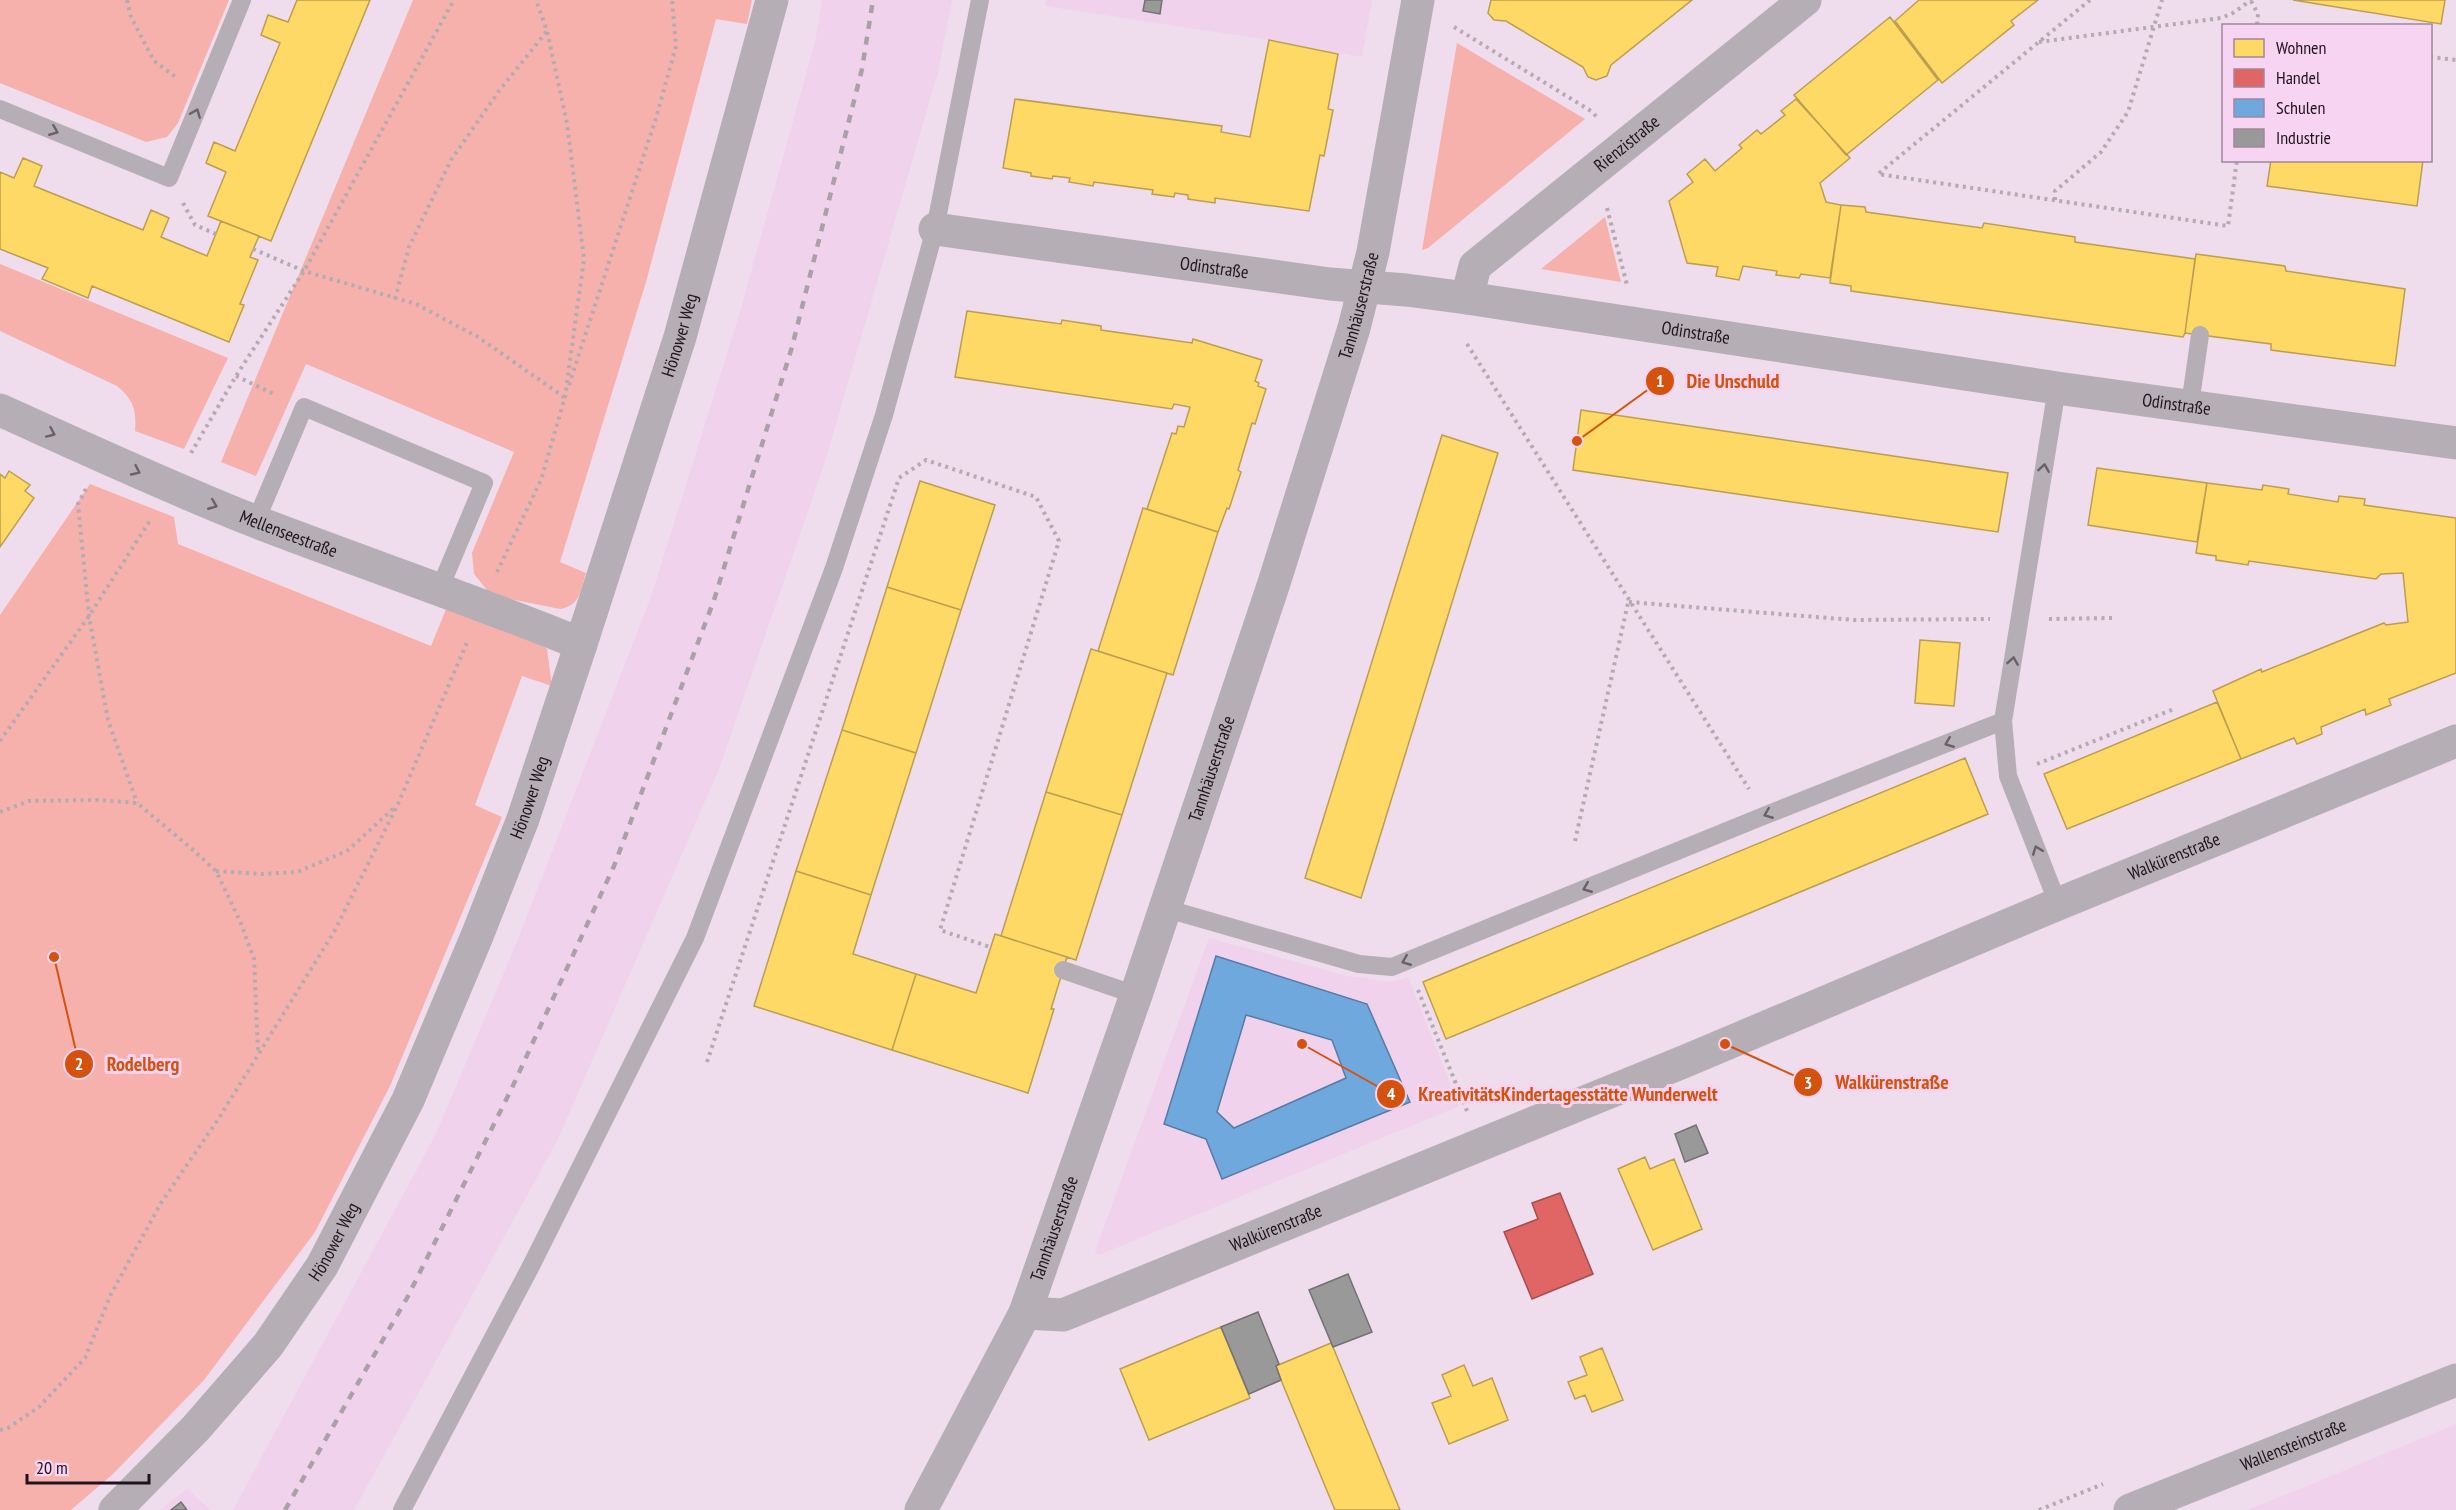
<svg xmlns="http://www.w3.org/2000/svg" width="2456" height="1510" font-family="'PT Sans Narrow',sans-serif">
	<style>
		.built { fill: #f1d2ec }
		.green { fill: #f6b1ac }
		.homes { fill: #ffd966; stroke: #bc9e50; stroke-width: 1.5 }
		.shops { fill: #e06666; stroke: #a64d50; stroke-width: 1.5 }
		.schools { fill: #6fa8dc; stroke: #577ba3; stroke-width: 1.5; fill-rule: evenodd }
		.industry { fill: #999; stroke: #747174; stroke-width: 1.5 }
		.lines { fill: none; stroke-linecap: round; stroke-linejoin: round }
		.path { stroke: #b3abb1; stroke-width: 4; stroke-dasharray: 3 4.5; stroke-linecap: butt }
		.service { stroke: #b5aeb4; stroke-width: 18 }
		.minor { stroke: #b5aeb4; stroke-width: 33 }
		.rail { stroke: #a9a0a8; stroke-width: 4.5; stroke-dasharray: 8 8; stroke-linecap: butt }
		.oneway { stroke: #6a6068 }
		.labels { text-anchor: middle; stroke-width: 6; stroke-linejoin: round; paint-order: stroke }
		.street-label { font-size: 18px; fill: #1f131d; stroke: #f7d4f1 }
		.leader { fill: none; stroke: #d4520e; stroke-width: 2 }
		.callout-dot { fill: #d4520e; stroke: #f7d4f1; stroke-width: 2 }
		.mark-label { font-size: 18px; text-anchor: middle; font-weight: bold; fill: #fff }
		.callout-label { font-size: 20px; text-anchor: middle; font-weight: bold; fill: #d4520e; stroke: #f7d4f1; stroke-width: 6; stroke-linejoin: round; paint-order: stroke }
	</style>
	<rect width="100%" height="100%" fill="#efdcec"/>
	<path class="built" d="M822 0H952L938 72 825 462 719 769 558 1139 354 1510H233L436 1134 517 942 651 597 740 312 815 42Z
		M1046 0H1372L1362 57 1269 40 1045 6Z
		M1209 938 1347 976 1392 982 1408 977 1459 1106 1099 1255 1095 1252Z
		M2456 1424V1510H2248L2307 1486Z
		M187 1489 211 1510H160Z"/>
	<path class="green" d="M0 0H229L178 123 167 137 146 142 0 83Z
		M413 0H752L747 24 716 19 646 282 560 562 586 573C580 591 581 605 560 609L491 595 474 574 472 553 514 452 306 364 256 476 221 462Z
		M1457 43 1585 119 1428 248 1422 250Z
		M1605 217 1621 282 1541 269Z
		M0 264 228 358 184 449 135 431C137 410 133 399 117 386L0 331Z
		M90 484 174 517 178 544 431 646 447 607 536 640 547 649 552 686 522 676 475 805 502 817 390 1086 315 1232 204 1380 114 1473 71 1510H0V615Z"/>
	<path class="homes" d="M297 0H370L271 241 208 216 226 172 206 163 214 142 235 151 280 43 261 35 268 15 288 22Z
		M1491 0H1692L1611 65 1607 76 1596 80 1588 77 1583 67 1506 21 1494 20 1488 13Z
		M1919 0H2038L2011 21 2014 25 1942 83 1895 21Z
		M2293 0H2445L2441 24Z
		M1890 17 1938 80 1846 155 1794 95Z
		M1269 40 1338 54 1328 109 1333 110 1324 156 1320 155 1309 211 1215 198V203L1188 199V195L1175 193 1174 197 1152 194 1153 190 1094 182 1093 186 1069 182 1070 178 1053 176 1052 179 1031 176V173L1003 168 1015 99 1222 126 1221 132 1250 137Z
		M1796 99 1850 158 1820 183 1826 202 1841 205 1830 278 1801 274 1799 278 1776 275 1777 271 1743 266 1739 280 1716 276 1718 267 1687 263 1669 201 1693 182 1687 174 1705 159 1715 171 1742 148 1739 145 1757 130 1761 134 1785 115 1781 111Z
		M23 158 42 166 34 186 143 230 151 210 169 218 161 237 207 256 221 221 259 236 250 257 258 260 240 304 244 305 229 342 92 286 88 298 42 279 48 268 0 249V172L14 178Z
		M2271 160H2423L2417 206 2267 186Z
		M1841 205 1865 207 1866 212 1982 228 1984 223 2075 237V242L2195 259 2185 333 2183 337 1851 291V286L1830 283Z
		M2196 254 2285 266 2286 271 2405 289 2395 366 2271 350V344L2185 333Z
		M967 311 1061 324 1062 320 1101 326V330L1192 343 1193 339 1262 360 1255 381 1259 383 1258 386 1266 389 1255 424 1252 423 1238 470 1241 472 1229 509 1227 508 1218 532 1147 509 1172 433 1176 434 1178 426 1184 427 1190 407 1174 404 1172 409 955 377Z
		M1581 410 2008 473 1998 532 1573 470Z
		M1442 435 1498 453 1361 898 1305 878Z
		M2097 468 2207 483 2197 542 2088 525Z
		M9 471 30 485 25 491 34 498 0 547V474L5 478Z
		M920 481 995 505 961 610 887 587Z
		M2207 483 2262 490 2263 485 2289 489 2288 494 2338 502 2339 496 2365 499 2364 505 2456 518V673L2389 699 2391 705 2366 715 2365 709 2321 727 2322 734 2297 744 2294 738 2241 759 2213 691 2261 669 2262 672 2384 623 2386 625 2408 622 2403 573 2381 574 2376 579 2249 561 2248 565 2216 560V556L2196 553Z
		M1143 508 1218 532 1173 675 1098 651Z
		M887 587 961 610 916 753 842 730Z
		M1920 640 1960 643 1954 706 1915 703Z
		M1091 649 1167 673 1122 815 1046 792Z
		M2217 702 2241 759 2067 829 2044 774Z
		M842 730 916 753 871 895 796 871Z
		M1965 758 1988 814 1446 1039 1423 982Z
		M1046 792 1122 815 1076 960 1001 936Z
		M796 871 871 895 853 954 916 974 892 1050 754 1006Z
		M995 934 1067 957 1051 1009H1054L1028 1093 892 1050 916 974 976 993Z
		M1645 1157 1650 1169 1674 1159 1702 1229 1653 1250 1618 1169Z
		M1221 1327 1250 1398 1149 1440 1120 1369Z
		M1331 1343 1333 1347 1400 1510H1335L1281 1380 1276 1366Z
		M1602 1348 1623 1400 1592 1412 1585 1395 1575 1399 1568 1382 1587 1375 1580 1357Z
		M1464 1365 1473 1386 1492 1378 1508 1420 1449 1444 1432 1403 1451 1396 1442 1375Z"/>
	<path class="shops" d="M1560 1193 1593 1274 1532 1299 1504 1232 1538 1219 1532 1203Z"/>
	<path class="schools" d="M1216 956 1367 1004 1410 1102 1222 1179 1206 1139 1164 1124ZM1246 1015 1332 1040 1346 1078 1234 1128 1217 1112Z"/>
	<path class="industry" d="M1145 0H1162L1160 14 1143 11Z
		M1696 1125 1708 1153 1685 1162 1675 1134Z
		M1348 1274 1372 1332 1333 1347 1309 1290Z
		M1258 1312 1279 1364 1276 1366 1281 1380 1249 1394 1221 1327Z
		M181 1502 187 1510H171Z"/>
	<g class="lines">
		<path class="path" d="M127 0 131 17 154 61 177 78
			M2090 0 1878 174 2228 226 2237 160
			M2251 1 2258 14 2257 26
			M1454 27 1591 111 1598 118
			M2039 42 2221 18 2233 13 2251 0
			M2430 57 2456 60
			M2055 200V191L2101 152 2128 112 2162 0
			M183 203 195 225 216 234
			M1607 208 1627 285
			M253 249 304 271 416 304 478 337 564 397
			M395 299 409 247 451 160 499 91 547 31
			M1467 344 1749 789
			M236 376 276 395
			M569 385 656 118 676 46 672 0
			M191 453 236 376 304 271 454 0
			M86 489 78 504 89 616 108 720 137 803
			M497 572 541 480 565 397 584 259 567 123 547 31 536 0
			M1629 602 1854 620 1990 619
			M2049 619 2112 618
			M0 741 89 616 151 519
			M2037 764 2174 709
			M0 812 29 801 97 800 137 803 192 849 216 871 240 921 254 959 258 1051
			M1575 841 1628 603
			M216 871 262 874 297 872 347 851 395 807
			M1418 990 1467 1111
			M707 1062 899 478 926 460 1036 497 1059 541 940 930 990 947
			M0 1430 8 1428 39 1407 85 1358 111 1294 161 1203 219 1118 334 932 398 804 468 640
			M2039 1510 2103 1484"/>
		<path class="service" d="M0 109 169 178 242 0
			M2057 388 2003 721 2008 776 2058 904
			M2190 405 2200 335
			M256 521 304 407 484 483 440 588
			M1164 908 1359 964 1392 967 1766 815 2003 721
			M1063 970 1136 995
			M402 1510 530 1268 695 938 834 568 884 415 935 229 980 0"/>
		<g class="minor">
			<path id="s1" d="M935 229 1330 284 1406 290 1467 298 2057 388 2456 443"/>
			<path id="s2" d="M1467 298 1475 266 1805 0"/>
			<path id="s3" d="M0 410C84 448 168 487 254 521 363 563 473 600 581 644"/>
			<path id="s4" d="M1025 1313 1063 1315 1688 1060 2058 904 2456 741"/>
			<path id="s5" d="M115 1510 196 1428 268 1345 322 1266 408 1100 477 936 523 819 581 644 680 337 772 0"/>
			<path id="s6" d="M921 1510 1025 1313 1136 995 1274 583 1354 328 1373 252 1418 0"/>
			<path id="s7" d="M2130 1510 2456 1380"/>
		</g>
		<path class="rail" d="M285 1510 407 1298 511 1090 614 866 714 600 792 347 862 69 873 0"/>
	</g>
	<defs><path id="oneway-chevron" d="M-2-3.5L2.5 0L-2 3.5" fill="none" stroke-width="1.6" stroke-linecap="round" stroke-linejoin="round" transform="scale(1.5)"/></defs>
	<g class="oneway">
		<use href="#oneway-chevron" transform="translate(196 113) rotate(-68)"/>
		<use href="#oneway-chevron" transform="translate(54 131) rotate(22)"/>
		<use href="#oneway-chevron" transform="translate(51 433) rotate(24)"/>
		<use href="#oneway-chevron" transform="translate(2044 468) rotate(-81)"/>
		<use href="#oneway-chevron" transform="translate(136 471) rotate(25)"/>
		<use href="#oneway-chevron" transform="translate(213 505) rotate(22)"/>
		<use href="#oneway-chevron" transform="translate(2013 661) rotate(-81)"/>
		<use href="#oneway-chevron" transform="translate(1949 743) rotate(158)"/>
		<use href="#oneway-chevron" transform="translate(1768 814) rotate(158)"/>
		<use href="#oneway-chevron" transform="translate(2037 850) rotate(-111)"/>
		<use href="#oneway-chevron" transform="translate(1587 888) rotate(158)"/>
		<use href="#oneway-chevron" transform="translate(1406 961) rotate(158)"/>
	</g>
	<g class="labels">
		<g class="street-label">
			<text dy="6" stroke="none"><textPath href="#s2" startOffset="228">Rienzistraße</textPath></text>
			<text dy="6" stroke="none"><textPath href="#s1" startOffset="282">Odinstraße</textPath></text>
			<text dy="6" stroke="none"><textPath href="#s6" startOffset="1284">Tannhäuserstraße</textPath></text>
			<text dy="6" stroke="none"><textPath href="#s1" startOffset="768">Odinstraße</textPath></text>
			<text dy="6" stroke="none"><textPath href="#s5" startOffset="1320">Hönower Weg</textPath></text>
			<text dy="6" stroke="none"><textPath href="#s1" startOffset="1254">Odinstraße</textPath></text>
			<text dy="6" stroke="none"><textPath href="#s3" startOffset="314">Mellenseestraße</textPath></text>
			<text dy="6" stroke="none"><textPath href="#s6" startOffset="798">Tannhäuserstraße</textPath></text>
			<text dy="6" stroke="none"><textPath href="#s5" startOffset="834">Hönower Weg</textPath></text>
			<text dy="6" stroke="none"><textPath href="#s4" startOffset="1240">Walkürenstraße</textPath></text>
			<text dy="6" stroke="none"><textPath href="#s4" startOffset="268">Walkürenstraße</textPath></text>
			<text dy="6" stroke="none"><textPath href="#s6" startOffset="312">Tannhäuserstraße</textPath></text>
			<text dy="6" stroke="none"><textPath href="#s5" startOffset="348">Hönower Weg</textPath></text>
			<text dy="6" stroke="none"><textPath href="#s7" startOffset="176">Wallensteinstraße</textPath></text>
		</g>
	</g>
	<path class="leader" d="M1577 441L1660 381M54 957L79 1064M1725 1044L1808 1082M1302 1044L1391 1094"/>
	<g class="callout-dot">
		<circle cx="1577" cy="441" r="6"/>
		<circle cx="54" cy="957" r="6"/>
		<circle cx="1725" cy="1044" r="6"/>
		<circle cx="1302" cy="1044" r="6"/>
		<circle cx="1660" cy="381" r="15"/>
		<circle cx="79" cy="1064" r="15"/>
		<circle cx="1808" cy="1082" r="15"/>
		<circle cx="1391" cy="1094" r="15"/>
	</g>
	<g class="mark-label">
		<text x="1660" y="387">1</text>
		<text x="79" y="1070">2</text>
		<text x="1808" y="1089">3</text>
		<text x="1391" y="1100">4</text>
	</g>
	<g class="callout-label">
		<text x="1733" y="388">Die Unschuld</text>
		<text x="143" y="1071">Rodelberg</text>
		<text x="1892" y="1089">Walkürenstraße</text>
		<text x="1568" y="1101">KreativitätsKindertagesstätte Wunderwelt</text>
	</g>
	<rect x="2222" y="24" width="210" height="138" fill="#f7d4f1" stroke="#a1879c" stroke-width="1.5"/>
	<rect x="2234" y="39" width="30" height="18" fill="#ffd966" stroke="#a1879c" stroke-width="1.5"/>
	<text x="2276" y="54" font-size="18" fill="#1f131d">Wohnen</text>
	<rect x="2234" y="69" width="30" height="18" fill="#e06666" stroke="#a1879c" stroke-width="1.5"/>
	<text x="2276" y="84" font-size="18" fill="#1f131d">Handel</text>
	<rect x="2234" y="99" width="30" height="18" fill="#6fa8dc" stroke="#a1879c" stroke-width="1.5"/>
	<text x="2276" y="114" font-size="18" fill="#1f131d">Schulen</text>
	<rect x="2234" y="129" width="30" height="18" fill="#999999" stroke="#a1879c" stroke-width="1.5"/>
	<text x="2276" y="144" font-size="18" fill="#1f131d">Industrie</text>
	<path d="M27 1474v9h122v-9" fill="none" stroke="#1f131d" stroke-width="3"/>
	<text x="36" y="1474" font-size="18" fill="#1f131d" stroke="#f7d4f1" stroke-width="4.5" paint-order="stroke">20 m</text>
</svg>
